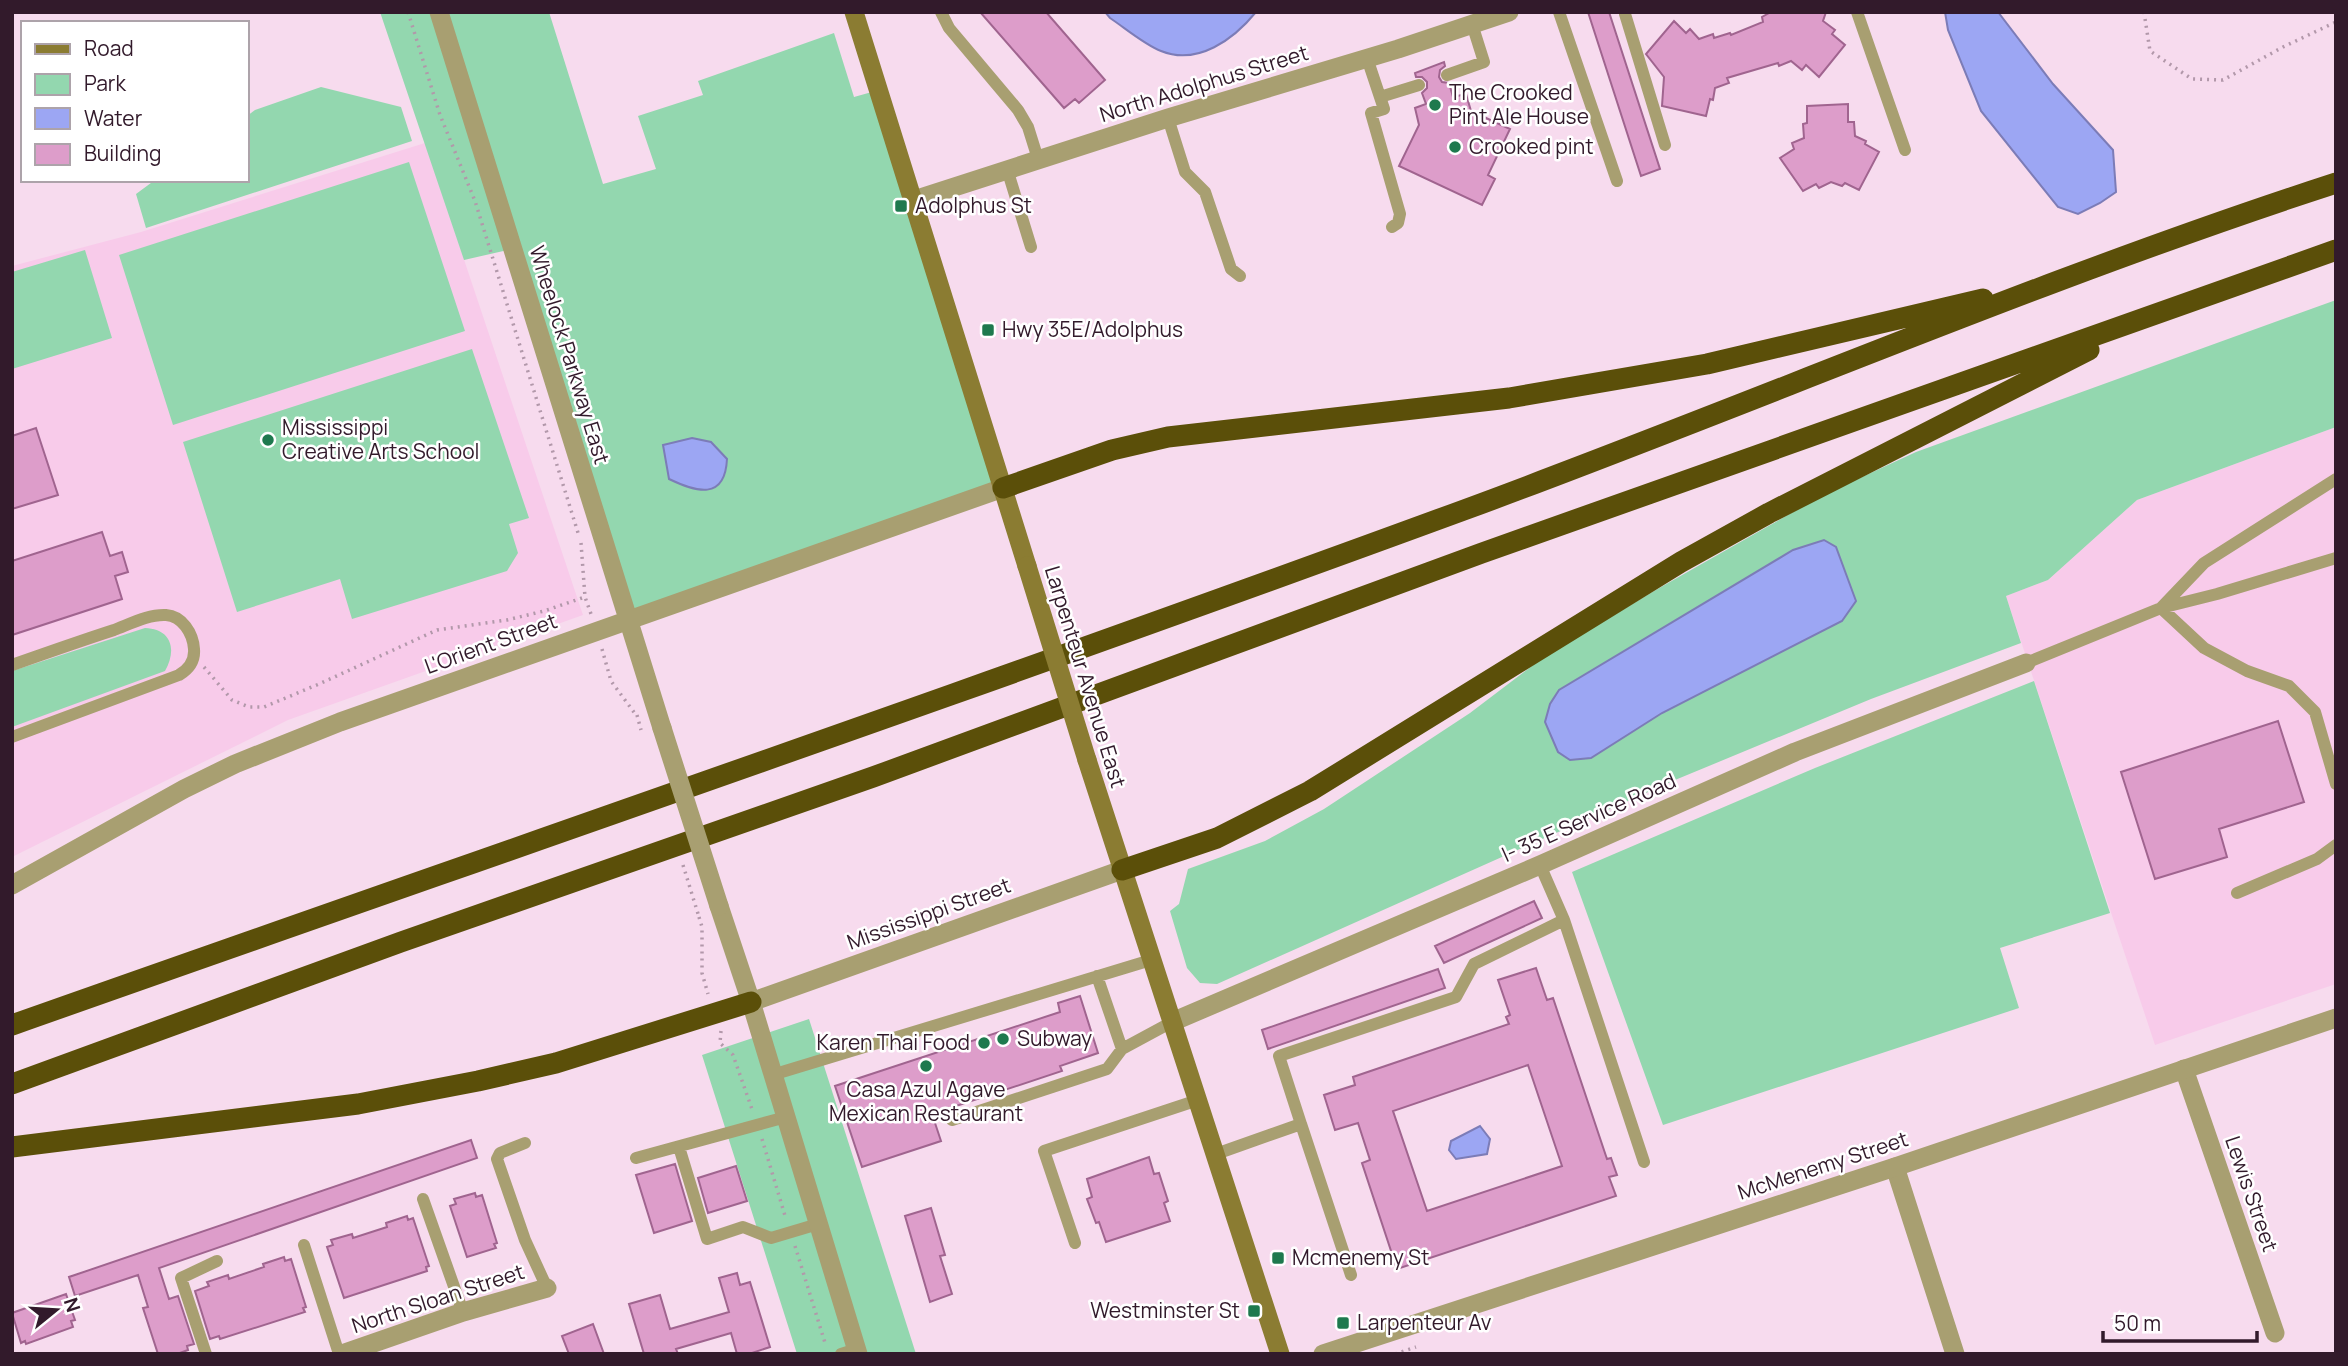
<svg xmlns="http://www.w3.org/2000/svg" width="2348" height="1366" font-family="Manrope,sans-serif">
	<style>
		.built { fill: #f8cbea }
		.green { fill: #93d7af; fill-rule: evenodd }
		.water { fill: #9ca6f3; stroke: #7c7cb7; stroke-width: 2 }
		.building { fill: #dd9dca; stroke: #a0648f; stroke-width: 2; fill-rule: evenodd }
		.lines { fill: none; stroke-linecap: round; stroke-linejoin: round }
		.path { stroke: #b298aa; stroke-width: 3.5; stroke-dasharray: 2 5; stroke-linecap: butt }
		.service { stroke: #a89f71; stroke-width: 12 }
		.minor { stroke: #a89f71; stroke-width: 19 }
		.tertiary { stroke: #a89f71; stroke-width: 19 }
		.secondary { stroke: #8b7c32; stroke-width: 19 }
		.motorway { stroke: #5b4f09; stroke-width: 21 }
		.path-bridge { stroke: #b298aa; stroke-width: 3.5; stroke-dasharray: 2 5; stroke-linecap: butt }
		.tertiary-bridge { stroke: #a89f71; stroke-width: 19 }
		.secondary-bridge { stroke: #8b7c32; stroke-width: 19 }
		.poi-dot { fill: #1e794e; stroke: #fff; stroke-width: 2.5 }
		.labels { text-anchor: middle; stroke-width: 5; stroke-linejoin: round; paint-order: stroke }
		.street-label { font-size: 21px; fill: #321a2b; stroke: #fff }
		.poi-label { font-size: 21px; fill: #321a2b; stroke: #fff; text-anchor: start }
	</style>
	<rect width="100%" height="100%" fill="#f7dbee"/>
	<path class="built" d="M425 143 583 615 288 720 12 857V266L141 232Z
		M2336 427V984L2155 1045 2006 596 2048 580 2137 500Z"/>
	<path class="green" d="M380 12H549L603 184 656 169 638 116 703 95 698 81 834 33 854 97 879 90 1003 488 628 619 512 249 464 260Z
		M321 87 401 107 412 141 146 228 136 194 155 180H247V116L255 110Z
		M409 162 465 331 173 425 119 255Z
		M85 250 112 338 12 369V272Z
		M2336 300V427L2137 500 2048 580 2006 596 2021 643 1871 699 1675 780 1217 984 1200 983 1187 968 1170 911 1179 904 1188 869 1265 841 1324 809 1470 713 1541 659 1654 591 1823 495 1916 452ZM1842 621 1662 713 1591 758 1571 760 1558 752Z
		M472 349 529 518 509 524 518 553 507 571 352 619 340 579 237 612 183 442Z
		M145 628C172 629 177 650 165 671L12 727V671Z
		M2034 681 2110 913 2000 948 2019 1008 1663 1125 1572 872 1815 768Z
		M809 1019 916 1354H797L702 1055Z"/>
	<path class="water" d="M1105 12H1256C1234 39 1198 66 1161 51 1145 45 1125 28 1110 18Z
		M1945 12H1998L2053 84 2113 150 2116 192 2100 203 2078 214 2058 207 1981 111 1948 30Z
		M692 438 711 442 727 459C725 501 696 492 669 479L663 445Z
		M1824 540 1836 547 1856 601 1842 621 1662 713 1591 758 1570 760 1558 752 1545 722 1550 704 1559 690 1793 550Z
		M1480 1126 1490 1139 1487 1154 1456 1159 1449 1150 1451 1141Z"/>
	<path class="building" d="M980 12H1046L1105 80 1079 103 1075 99 1064 108Z
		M1588 12H1609L1660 169 1641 176Z
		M1771 12H1826L1823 21 1835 30 1832 34 1845 45 1819 77 1806 65 1802 70 1791 61 1779 66 1778 63 1727 78 1729 83 1715 88 1713 100 1710 99 1706 116 1662 106 1664 77 1646 54 1674 21 1686 33 1690 29 1699 39 1713 34 1714 38 1730 33 1731 35 1763 22 1762 17Z
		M1444 62 1445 66 1440 70 1439 77 1442 82 1449 83 1453 97 1466 94 1471 111 1510 129 1488 175 1495 179 1482 205 1399 166 1419 125 1415 108 1426 104 1422 93 1427 88V82L1422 77H1416L1415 73Z
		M1848 104V122H1854L1855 136 1866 141 1865 144 1879 152 1859 190 1845 183 1842 186 1831 182 1819 188 1816 184 1803 191 1780 158 1794 149 1792 143 1804 138 1803 124 1807 123V106Z
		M36 428 58 495 12 509V436Z
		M102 532 110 556 122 552 128 572 115 576 122 599 12 635V561Z
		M2278 721 2304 802 2219 829 2227 857 2155 879 2121 772Z
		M1534 901 1542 918 1444 963 1435 946Z
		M1536 968 1547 1000 1553 998 1607 1159 1611 1158 1617 1175 1609 1177 1616 1196 1397 1269 1362 1163 1370 1160 1358 1123 1335 1130 1324 1095 1355 1085 1353 1077 1509 1024 1506 1017 1510 1015 1498 980ZM1528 1065 1562 1166 1427 1211 1393 1111Z
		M1438 969 1445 988 1268 1049 1262 1030Z
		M1080 996 1098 1053 1060 1066 1062 1071 932 1114 941 1141 862 1167 835 1086 1060 1012 1058 1003Z
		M471 1140 477 1158 159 1268 169 1299 178 1296 194 1344 187 1346 188 1350 177 1354H158L143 1308 148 1307 138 1275 75 1296 69 1277Z
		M1149 1157 1154 1174 1159 1173 1168 1201 1164 1203 1170 1221 1106 1242 1099 1222 1096 1223 1087 1199 1092 1197 1087 1179Z
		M675 1164 692 1221 654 1233 636 1175Z
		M736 1166 747 1201 708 1213 698 1178Z
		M475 1193 476 1197 482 1195 497 1243 494 1244 496 1248 467 1257 450 1206 456 1204 454 1199Z
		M931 1208 945 1255 940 1256 952 1294 930 1302 905 1216Z
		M407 1216 408 1220 413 1218 429 1266 426 1267 427 1271 344 1298 327 1247 333 1245 331 1240 352 1234 353 1238 387 1227 386 1223Z
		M284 1257 285 1261 291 1259 306 1307 303 1308 305 1312 220 1339 219 1336 210 1339 195 1291 209 1286 207 1282 228 1275 229 1279 264 1267 263 1264Z
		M737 1273 740 1285 750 1282 770 1347 749 1354H737L731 1333 676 1349 678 1354H644L629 1304 660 1295 670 1329 729 1312 719 1278Z
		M66 1294 75 1320 71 1321 73 1327 26 1344 25 1341 21 1343 12 1313Z
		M593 1324 604 1354H569L562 1336Z"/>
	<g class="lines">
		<path class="path" d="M408 12 440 115 475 201 579 536
			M2144 12 2150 51 2192 79 2223 80 2283 47 2336 22
			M581 543 585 597 591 614
			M602 649 611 681 636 715
			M204 667 232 700 249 707H264L319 684 437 630 507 620 544 611 585 597
			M699 917 702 927V973L708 994
			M721 1031 720 1043 733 1055 753 1112
			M762 1139 786 1219
			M795 1246 826 1346
			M1395 1354 1416 1347"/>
		<path class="service" d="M941 12 949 28 1018 110 1028 127 1038 159
			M1559 12 1617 181
			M1857 12 1905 150
			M1625 14 1665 145
			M1367 58 1384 109 1371 113 1400 214 1398 223 1392 227
			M1447 75 1484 62 1472 24
			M1380 97 1419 85
			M1168 118 1185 172 1205 192 1231 269 1240 276
			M1007 169 1031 247
			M2336 479 2204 563 2161 608 2217 594 2336 558
			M2026 663 2161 608 2204 648 2247 671 2289 686 2315 712 2336 784
			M12 665C46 653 80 641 114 630 130 624 149 614 166 615 182 616 193 633 194 649 195 661 189 669 179 675L12 737
			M2237 893 2317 859 2336 845
			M1564 920 1644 1162
			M1097 976 1122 1049
			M772 1075 1151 960
			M952 1120 1107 1069 1122 1049 1172 1022
			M1301 1124 1351 1275
			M525 1143 500 1153 497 1159 525 1240 547 1288
			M679 1147 707 1239 743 1227 771 1238 818 1224
			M1216 1154 1301 1124 1279 1056 1456 997 1474 964 1564 920 1540 865
			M636 1158 786 1117
			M423 1199 463 1312
			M1075 1243 1044 1151 1198 1100
			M304 1245 339 1354
			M206 1354 181 1278 217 1261
			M841 1354 857 1349"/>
		<path class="minor" d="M914 200 1168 118 1398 49 1509 12
			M1172 1022 1540 865 1795 752 2026 663
			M2184 1069 2275 1333
			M1895 1167 1955 1354
			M342 1354 463 1312 547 1288"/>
		<path class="tertiary" d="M439 12 662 728
			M12 885 184 789 235 764 340 722 1003 488
			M719 906 751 1002 858 1354
			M751 1002 1122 870
			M1323 1354 1895 1167 2336 1018"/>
		<path class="secondary" d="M854 12 1027 566
			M1087 760 1280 1354"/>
		<path class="motorway" d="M1003 488 1112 450 1168 437 1509 398 1707 364 1983 299
			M1122 870 1217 838 1310 791 1681 562 1769 513 2089 350
			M12 1025C496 854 982 687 1464 510 1755 403 2040 279 2336 183
			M12 1084 401 942 873 777 1482 553 2336 250
			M12 1147 358 1104 478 1081 556 1063 751 1002"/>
		<path class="path-bridge" d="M637 715 641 730
			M683 865 699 917"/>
		<path class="tertiary-bridge" d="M662 728 719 906"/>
		<path class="secondary-bridge" d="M1027 566 1087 760"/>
	</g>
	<g class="poi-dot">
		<circle cx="1435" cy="105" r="7"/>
		<circle cx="1455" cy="147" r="7"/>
		<rect x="894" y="199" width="14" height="14" rx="3.5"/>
		<rect x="981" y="323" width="14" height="14" rx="3.5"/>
		<circle cx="268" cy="440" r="7"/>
		<circle cx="1003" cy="1039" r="7"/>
		<circle cx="984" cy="1043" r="7"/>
		<circle cx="926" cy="1066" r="7"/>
		<rect x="1271" y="1251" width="14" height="14" rx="3.5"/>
		<rect x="1247" y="1304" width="14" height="14" rx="3.5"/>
		<rect x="1336" y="1316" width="14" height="14" rx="3.5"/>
	</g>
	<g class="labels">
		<g class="street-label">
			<text transform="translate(1204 84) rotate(-17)" y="7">North Adolphus Street</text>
			<text transform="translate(569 355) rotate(73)" y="7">Wheelock Parkway East</text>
			<text transform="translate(491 644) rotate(-20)" y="7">L'Orient Street</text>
			<text transform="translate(1085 677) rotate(73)" y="7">Larpenteur Avenue East</text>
			<text transform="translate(1589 818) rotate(-24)" y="7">I- 35 E Service Road</text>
			<text transform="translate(929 914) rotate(-20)" y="7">Mississippi Street</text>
			<text transform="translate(1823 1166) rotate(-18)" y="7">McMenemy Street</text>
			<text transform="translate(2251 1194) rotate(71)" y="7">Lewis Street</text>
			<text transform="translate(438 1299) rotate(-18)" y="7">North Sloan Street</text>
		</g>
		<g class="poi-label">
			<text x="1449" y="100">The Crooked<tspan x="1449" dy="24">Pint Ale House</tspan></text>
			<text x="1469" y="154">Crooked pint</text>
			<text x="915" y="213">Adolphus St</text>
			<text x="1002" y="337">Hwy 35E/Adolphus</text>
			<text x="282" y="435">Mississippi<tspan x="282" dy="24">Creative Arts School</tspan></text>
			<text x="1017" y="1046">Subway</text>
			<text x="970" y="1050" text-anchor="end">Karen Thai Food</text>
			<text x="926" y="1097" text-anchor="middle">Casa Azul Agave<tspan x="926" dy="24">Mexican Restaurant</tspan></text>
			<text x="1292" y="1265">Mcmenemy St</text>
			<text x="1240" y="1318" text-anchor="end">Westminster St</text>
			<text x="1357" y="1330">Larpenteur Av</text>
		</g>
	</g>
	<rect width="2348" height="1366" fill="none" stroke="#321a2b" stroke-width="28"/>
	<rect x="21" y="21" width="228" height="161" fill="#ffffff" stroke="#ada3aa" stroke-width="2"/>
	<rect x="35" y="44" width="35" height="10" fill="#8b7c32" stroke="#ada3aa" stroke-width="2"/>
	<text x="84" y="56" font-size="21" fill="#321a2b">Road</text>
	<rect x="35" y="74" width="35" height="21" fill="#93d7af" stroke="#ada3aa" stroke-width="2"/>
	<text x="84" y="91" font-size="21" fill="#321a2b">Park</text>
	<rect x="35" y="108" width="35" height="21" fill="#9ca6f3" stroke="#ada3aa" stroke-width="2"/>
	<text x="84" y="126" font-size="21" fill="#321a2b">Water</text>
	<rect x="35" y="144" width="35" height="21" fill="#dd9dca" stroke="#ada3aa" stroke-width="2"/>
	<text x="84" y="161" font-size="21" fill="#321a2b">Building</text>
	<g transform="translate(56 1310) rotate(72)" stroke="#ffffff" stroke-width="5" paint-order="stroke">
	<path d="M0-5L12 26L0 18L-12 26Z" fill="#321a2b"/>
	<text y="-10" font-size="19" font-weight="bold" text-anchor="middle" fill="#321a2b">N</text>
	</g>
	<path d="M2103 1331v10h154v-10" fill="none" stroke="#321a2b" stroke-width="3.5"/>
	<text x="2114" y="1331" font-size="21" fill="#321a2b" stroke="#ffffff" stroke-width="5" paint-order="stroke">50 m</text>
</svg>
